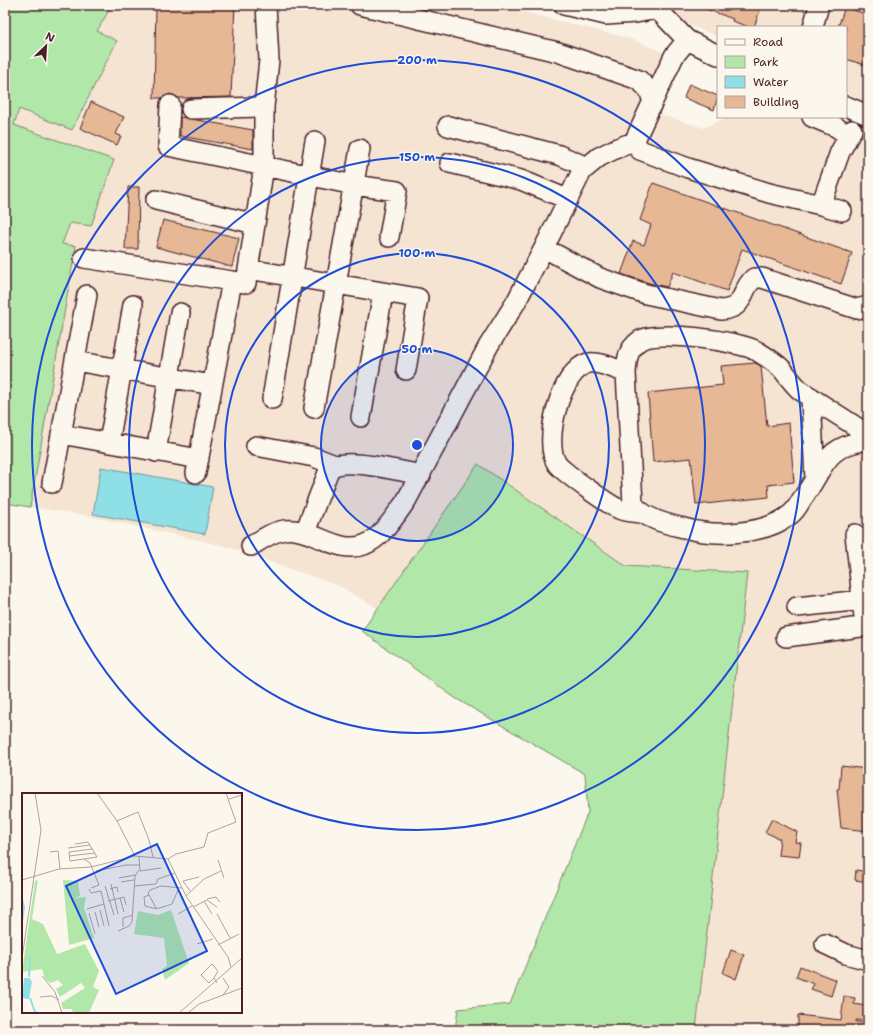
<svg xmlns="http://www.w3.org/2000/svg" width="873" height="1035" font-family="'Shantell Sans',sans-serif">
	<style>
		.built { fill: #f5e4d2 }
		.green { fill: #b1e8aa; stroke: #7e846a }
		.water { fill: #8fe0e6; stroke: #73939b }
		.building { fill: #e6b896; stroke: #4a1f2b }
		.lines { fill: none; stroke-linecap: round; stroke-linejoin: round }
		.minor-casing { stroke: #4a1f2b; stroke-width: 22 }
		.minor { stroke: #fbf7ec; stroke-width: 19 }
		.ring { fill: none; stroke: #1d4ed8; stroke-width: 2 }
		.inset-river { fill: none; stroke: #8fe0e6; stroke-width: 2 }
		.inset-road { fill: none; stroke: #b4a19f; stroke-width: 1 }
		.view { fill: #1d4ed8; fill-opacity: 0.15; stroke: #1d4ed8; stroke-width: 2 }
		.inset-edge { fill: none; stroke: #4a1f2b; stroke-width: 2 }
		.centre { fill: #1d4ed8; stroke: #fbf7ec; stroke-width: 2 }
		.ring-label { font-size: 12px; text-anchor: middle; font-weight: bold; fill: #1d4ed8; stroke: #fbf7ec; stroke-width: 3; stroke-linejoin: round; paint-order: stroke }
	</style>
	<rect width="100%" height="100%" fill="#fbf7ec"/>
	<filter id="ink" filterUnits="userSpaceOnUse"><feTurbulence type="fractalNoise" baseFrequency=".025" numOctaves="2"/><feDisplacementMap in="SourceGraphic" scale="8" xChannelSelector="R" yChannelSelector="G"/><feConvolveMatrix kernelMatrix="1 2 1 2 8 2 1 2 1" color-interpolation-filters="sRGB"/></filter>
	<g filter="url(#ink)">
		<path class="built" d="M112 5H497L631 39 680 59 658 114 704 128 727 117H827L839 122 868 123V1030H696L747 573 626 566 479 464 377 608 339 586 225 546 84 515 30 507 76 246 62 244 70 223 14 125 19 109 73 130 117 42 97 31Z
			M618 5H868V102L846 93V27H718V37L677 20Z"/>
		<path class="green" d="M5 5H112L97 31 117 41 72 130 19 109 14 125 114 160 91 226 70 223 62 244 76 246 30 507 5 503Z
			M478 464 626 566 747 573 696 1030H455L458 1009 510 1004 588 812 585 774 455 698 362 631Z"/>
		<path class="water" d="M101 467 213 487 205 534 93 514Z"/>
		<path class="building" d="M156 5H235L231 97 178 98 170 94 162 98H154Z
			M699 5H762L754 27H749L732 21 733 19 698 6Z
			M845 7 868 15V66L846 59V27H838Z
			M689 84 718 96 714 110 684 98Z
			M91 102 124 117 116 134 121 136 117 145 80 128Z
			M180 117 253 130V149L180 136Z
			M653 183 852 253 841 284 742 249 727 291 673 272 667 287 649 283 621 274 633 241 644 245 651 225 640 220Z
			M128 187H139L138 249H125Z
			M163 220 239 238 232 267 156 247Z
			M755 363 761 366 767 426 789 423 794 482 768 485 769 497 696 505 691 458 653 462 648 393 723 385 721 366Z
			M841 766 868 769V831L841 828 837 789H839Z
			M772 819 797 832 795 842 801 843 799 857 778 855 780 839 765 832Z
			M856 870 868 872V882L855 880Z
			M731 950 744 955 736 979 723 973Z
			M800 966 836 980 831 996 811 989 814 984 796 977Z
			M844 996 855 998 854 1004 866 1006 864 1021 856 1020V1022L867 1023V1030H798V1015L841 1020Z"/>
		<g class="lines">
			<g class="minor-casing">
				<path id="minor" d="M360 5 558 52 639 80 649 90 653 102
					M564 5 606 15 636 13 657 9
					M657 9 687 40 718 55
					M813 27 819 5
					M687 40 674 56 634 142 640 150 688 168 769 193 821 205
					M170 105 168 146 264 166 246 283 232 281
					M846 106 868 115
					M264 107V166L354 185 397 191 389 237
					M191 109 264 107 269 60 266 5
					M812 117 836 127 849 136
					M448 126 559 155 587 167
					M450 163 521 180 567 199
					M156 200 255 224
					M842 211 821 205 840 152 852 130
					M544 248 600 278 646 294 721 310C747 308 739 291 754 278H762L857 309 868 306
					M84 258 232 281 196 473
					M248 269 418 298 406 370
					M75 361 212 385
					M626 373C615 369 600 361 588 363 561 370 542 442 557 464 563 472 609 505 619 509 625 512 633 512 640 513
					M811 397 815 479
					M272 399 315 141
					M314 408 360 149
					M361 417 383 293
					M61 434 199 459
					M868 435C846 419 822 406 800 390 793 384 788 376 782 369 775 362 765 356 757 351 739 341 655 329 639 341 627 350 627 360 626 373L633 504C645 519 666 524 684 528 715 537 766 535 791 514 796 510 799 504 802 499 826 467 822 447 868 440
					M109 443 133 305
					M256 446 314 457 335 465
					M156 452 180 313
					M52 483 87 295
					M305 532 329 470C331 468 334 466 337 465 355 460 401 471 421 475
					M855 534 865 626
					M251 546C261 540 271 532 284 530 311 526 336 555 364 545 382 538 395 516 406 501L489 345 516 302 544 248 582 171 599 157 617 148 634 142
					M797 607 862 600
					M786 637 868 626
					M825 944 846 954 868 960"/>
			</g>
			<use href="#minor" class="minor"/>
		</g>
	</g>
	<circle cx="417" cy="445" r="96" fill="#1d4ed8" fill-opacity=".12"/>
	<g class="ring">
		<circle cx="417" cy="445" r="96"/>
		<circle cx="417" cy="445" r="192"/>
		<circle cx="417" cy="445" r="288"/>
		<circle cx="417" cy="445" r="385"/>
	</g>
	<g transform="translate(22 793)">
		<rect width="220" height="220" fill="#fbf7ec"/>
		<path d="M16 87 10 126 21 131 35 161 63 151 77 178 71 194 77 197 67 220H51L50 216H41L39 210 63 195 59 190 38 204 34 196 41 192 36 187 28 190 23 186 20 176 0 179 13 88ZM41 87 56 88 58 103 52 105 64 104 62 115 72 145 47 152ZM149 117 167 170 143 187 140 176 145 173 142 145 112 141 116 118 136 122Z" fill="#b1e8aa"/>
		<path d="M2 185H8L10 189 7 206 0 205Z" fill="#8fe0e6"/>
		<path class="inset-river" d="M0 106 2 114 0 129M6 164 8 167 7 184M8 205 13 219 16 220"/>
		<path class="inset-road" d="M75 0 95 28 113 63M207 6 220 2M95 28 116 19 127 47 131 64M53 51 66 49 75 64 62 66 68 70 77 92 69 95M46 55 68 52M28 59 36 58 38 76M47 63 73 60M117 64 118 78 139 75M62 66 48 68 47 59 70 56M146 66 164 103 206 164 209 174M146 66 154 61 182 54 186 40 214 29 204 0M196 67 202 85M74 78 104 72H117M97 85 113 82M0 87 37 76 69 74 113 63 146 66M99 89 112 87M89 91 96 121M83 93 92 122M113 93 134 91 136 86 153 80M67 96 69 100 79 98 82 111M88 96 95 94 96 99M156 97 150 111 138 115H134L126 100 128 97 139 93 160 95M168 98 161 88 177 84M127 102 122 104 123 113 135 116M164 103 182 86 199 78M98 105 102 119M185 106 194 104 198 109M86 108 102 104 104 112M182 108 190 121M171 114 185 107 195 114M65 116 82 111 87 133M78 117 82 133M73 119 77 134M67 120 73 141M156 121 170 113M195 121 208 145M101 134V125L111 122M96 138 107 133 110 129 113 83 117 77M175 151 191 146M196 152 217 141M0 165 19 37 13 0M20 183 33 199 40 220M192 185 187 190 179 182 190 171 196 178 192 185 195 190M201 185 207 194 201 202M18 204 30 203 37 207M157 220 220 165M166 220 177 211 220 195"/>
		<path class="view" d="M135 51 185 158 94 201 44 93Z"/>
		<rect width="220" height="220" class="inset-edge"/>
	</g>
	<circle cx="417" cy="445" r="6" class="centre"/>
	<g class="ring-label">
		<text x="417" y="64">200 m</text>
		<text x="417" y="161">150 m</text>
		<text x="417" y="257">100 m</text>
		<text x="417" y="353">50 m</text>
	</g>
	<rect width="873" height="1035" fill="none" stroke="#fbf7ec" stroke-width="20"/>
	<rect x="10" y="10" width="853" height="1015" fill="none" stroke="#4a1f2b" stroke-width="1.5" filter="url(#ink)"/>
	<rect x="717" y="26" width="130" height="92" fill="#fbf7ec" stroke="#b4a19f"/>
	<rect x="725" y="39" width="20" height="6" fill="#fbf7ec" stroke="#b4a19f"/>
	<text x="753" y="46" font-size="12" fill="#4a1f2b">Road</text>
	<rect x="725" y="56" width="20" height="12" fill="#b1e8aa" stroke="#b4a19f"/>
	<text x="753" y="66" font-size="12" fill="#4a1f2b">Park</text>
	<rect x="725" y="76" width="20" height="12" fill="#8fe0e6" stroke="#b4a19f"/>
	<text x="753" y="86" font-size="12" fill="#4a1f2b">Water</text>
	<rect x="725" y="96" width="20" height="12" fill="#e6b896" stroke="#b4a19f"/>
	<text x="753" y="106" font-size="12" fill="#4a1f2b">Building</text>
	<g transform="translate(46 46) rotate(25)" stroke="#fbf7ec" stroke-width="3" paint-order="stroke">
	<path d="M0-3L7 15L0 10L-7 15Z" fill="#4a1f2b"/>
	<text y="-6" font-size="11" font-weight="bold" text-anchor="middle" fill="#4a1f2b">N</text>
	</g>
</svg>
